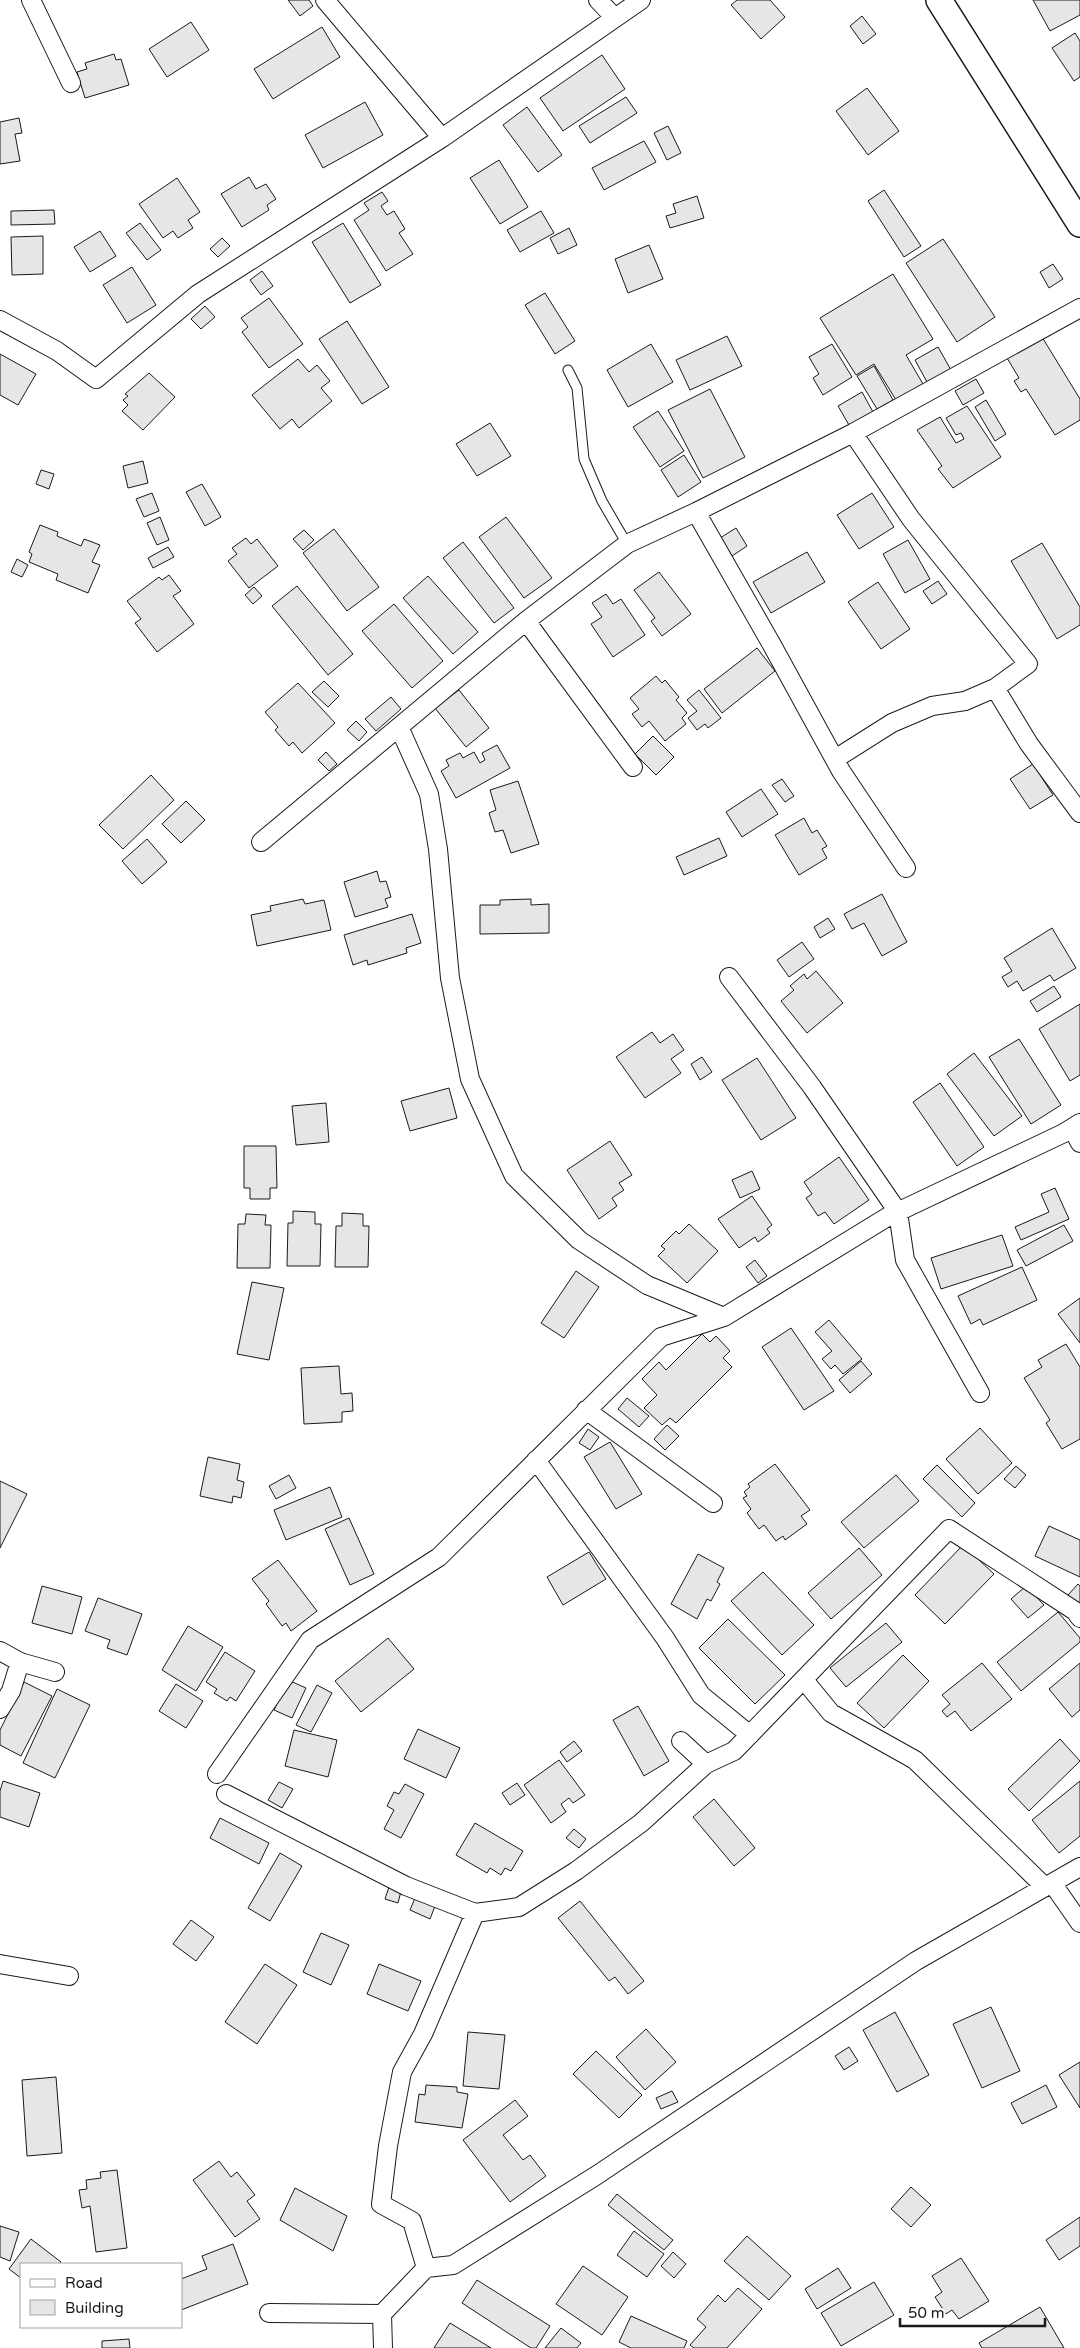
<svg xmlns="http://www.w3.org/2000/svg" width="1080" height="2348" font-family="'Varela Round',sans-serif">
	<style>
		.building { fill: #e6e6e6; stroke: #1a1a1a }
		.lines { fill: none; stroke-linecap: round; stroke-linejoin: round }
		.lane-casing { stroke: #1a1a1a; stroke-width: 11 }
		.street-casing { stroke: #1a1a1a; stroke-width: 20 }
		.secondary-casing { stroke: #1a1a1a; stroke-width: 28 }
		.lane { stroke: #fff; stroke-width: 9 }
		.street { stroke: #fff; stroke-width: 18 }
		.secondary { stroke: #fff; stroke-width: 25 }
	</style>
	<rect width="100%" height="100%" fill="#fff"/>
	<path class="building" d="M288 0H309L313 6 300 16Z
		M737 0H770L785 17 761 39 731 5Z
		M1033 0H1080V15L1050 31Z
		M862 16 876 34 863 44 850 26Z
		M191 22 209 50 167 77 149 49Z
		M322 27 340 57 273 99 254 69Z
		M1075 33 1080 41V77L1074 81 1052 48Z
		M114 54 116 60 121 59 129 85 85 98 77 72 87 69 85 63Z
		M602 55 625 89 563 131 540 98Z
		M867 88 899 131 868 155 836 111Z
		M626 97 637 113 590 143 579 126Z
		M365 102 383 135 323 168 305 135Z
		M527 107 562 155 538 172 503 125Z
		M19 118 22 133 15 134 20 161 0 164V122Z
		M668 126 681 153 667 160 654 133Z
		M644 141 656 162 604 190 592 168Z
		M499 160 528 207 500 224 470 178Z
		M249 177 256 189 266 184 276 199 267 205 269 210 242 227 221 194Z
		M177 178 200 212 188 220 193 228 178 238 173 231 163 238 139 204Z
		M884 190 921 246 904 257 868 201Z
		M382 192 388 201 381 206 387 215 394 211 405 229 399 233 413 254 386 271 354 220 369 210 364 203Z
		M697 196 704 218 670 228 666 216 676 213 673 204Z
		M54 210 55 224 11 225V211Z
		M541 211 554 233 520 252 507 230Z
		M140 223 161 250 147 260 126 233Z
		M343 223 381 285 350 303 312 242Z
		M569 228 577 245 558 254 550 238Z
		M100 231 116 256 90 272 74 247Z
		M43 236V274L12 275 11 237Z
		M222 238 230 246 218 257 210 249Z
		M943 239 995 317 957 342 906 263Z
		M649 245 663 279 628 293 615 259Z
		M1053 264 1063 279 1049 288 1040 272Z
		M132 267 156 305 127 323 103 285Z
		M262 271 273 286 261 295 250 280Z
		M893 274 933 339 906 355 923 384 896 400 874 364 856 375 820 318Z
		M545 293 575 341 555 354 525 305Z
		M269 298 303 344 269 368 242 332 248 327 241 318Z
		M205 306 215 317 201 329 191 319Z
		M347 321 389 387 362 404 319 339Z
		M727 336 742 366 690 390 676 360Z
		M1042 337 1080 399V420L1055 435 1026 389 1021 392 1014 381 1019 378 1007 358Z
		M651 344 673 382 628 407 607 370Z
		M832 344 852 377 823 395 813 378 819 374 809 357Z
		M938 347 951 370 927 382 915 360Z
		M0 354 36 374 18 405 0 395Z
		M298 359 309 372 317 365 330 381 321 388 332 401 299 428 292 419 280 429 252 395Z
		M874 366 893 400 877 409 857 376Z
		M149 373 175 397 143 430 122 411 128 405 123 400 128 396 125 394Z
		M976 379 984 393 963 405 955 391Z
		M710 389 745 457 703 478 668 410Z
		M862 392 873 412 849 425 838 406Z
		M986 400 1006 434 995 441 975 407Z
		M967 406 1001 457 953 488 938 469 942 466 917 430 940 417 956 443 964 439 961 433 956 435 946 418Z
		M658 411 684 451 660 467 633 427Z
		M490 423 511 456 477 476 456 444Z
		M684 455 701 482 678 497 661 470Z
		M143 461 148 483 128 488 123 466Z
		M41 470 54 474 49 489 36 484Z
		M202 484 221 517 205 526 186 492Z
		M152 493 159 511 144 517 136 499Z
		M872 493 894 527 859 549 837 515Z
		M160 517 169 540 157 545 147 523Z
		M506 517 552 578 524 598 479 537Z
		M40 525 58 532 57 536 81 546 84 539 100 545 92 562 100 565 88 593 56 580 58 574 29 562 32 554 29 552Z
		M736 528 747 546 732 556 720 538Z
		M334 529 379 587 347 611 303 553Z
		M304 530 314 540 303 550 293 539Z
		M246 538 251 544 257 539 278 566 249 588 228 561 237 554 232 548Z
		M908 540 930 579 905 593 883 554Z
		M463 542 514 608 494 623 443 558Z
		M1042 543 1080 607V625L1057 639 1011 561Z
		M168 547 174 557 153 568 148 558Z
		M807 552 825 582 771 613 753 582Z
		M17 559 28 565 22 577 11 572Z
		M659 572 691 614 662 636 651 621 655 618 634 590Z
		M169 575 181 591 173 596 194 624 157 652 135 623 141 619 127 601 159 577 162 580Z
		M428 576 478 632 453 654 403 598Z
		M938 581 947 594 932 604 923 591Z
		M878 582 910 629 881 649 848 602Z
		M297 586 353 654 328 675 272 606Z
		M254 587 262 596 253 604 245 595Z
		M606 594 613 604 621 599 645 635 613 657 591 624 602 617 592 603Z
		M394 604 443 661 412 688 362 631Z
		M757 648 775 671 722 713 704 689Z
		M656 676 662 683 665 680 679 697 676 700 687 713 682 718 686 724 665 741 649 721 642 727 632 714 639 709 630 698Z
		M324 681 339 696 328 707 312 692Z
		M298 683 335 723 302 753 293 742 289 746 275 730 278 727 265 712Z
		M459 690 489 728 466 747 435 708Z
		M699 690 721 718 708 728 705 724 697 730 688 718 697 711 687 700Z
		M391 697 401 709 376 731 365 719Z
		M356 721 367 732 359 741 347 730Z
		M653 736 674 757 656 775 635 754Z
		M497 745 510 768 456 798 441 771 449 766 446 760 460 753 463 758 474 752 480 763 485 760 482 753Z
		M326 752 337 764 329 771 318 760Z
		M1033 764 1053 795 1030 809 1010 779Z
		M151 775 174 800 123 849 99 825Z
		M782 779 794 796 785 802 772 785Z
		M518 781 539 844 511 853 503 830 495 832 489 813 496 810 490 790Z
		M761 789 778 814 742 837 726 812Z
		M186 801 205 820 181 843 162 824Z
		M804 818 812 833 817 830 827 846 822 849 827 858 799 875 775 835Z
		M719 838 727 856 684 875 676 857Z
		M147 839 167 862 142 884 122 861Z
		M377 871 380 882 386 881 391 897 385 899 388 907 355 917 344 882Z
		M882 894 907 942 882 956 864 923 852 929 844 914Z
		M303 899 305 904 324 900 331 930 257 946 251 915 271 911 270 906Z
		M531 899V905L549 904V933L480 934V905H500V900Z
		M412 914 421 943 406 948 407 953 368 965 367 960 353 965 344 935Z
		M828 918 835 929 820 938 814 927Z
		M1052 928 1076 968 1054 981 1050 975 1023 991 1017 981 1008 987 1002 977 1012 971 1004 958Z
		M802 942 814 959 789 977 777 960Z
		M816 971 843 1003 807 1033 781 1001 794 990 790 986 804 974 807 979Z
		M1054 986 1061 997 1037 1012 1030 1001Z
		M1080 1004V1075L1070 1081 1039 1029Z
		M652 1032 660 1043 673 1034 684 1050 671 1059 681 1073 645 1098 616 1057Z
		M1019 1039 1061 1105 1031 1124 989 1057Z
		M974 1053 1022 1116 994 1136 947 1074Z
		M702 1057 712 1072 700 1080 691 1064Z
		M757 1058 796 1118 761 1140 722 1080Z
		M940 1083 984 1147 957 1166 913 1102Z
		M449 1088 457 1118 410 1131 401 1101Z
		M326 1103 329 1142 296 1145 292 1106Z
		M610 1141 632 1175 619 1183 624 1190 612 1198 617 1206 599 1219 567 1170Z
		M244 1146H276L277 1188H270V1199H250V1188H244Z
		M839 1157 869 1200 834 1224 825 1212 818 1216 806 1198 812 1194 804 1182Z
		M752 1171 760 1189 740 1198 732 1180Z
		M1055 1188 1069 1219 1021 1240 1015 1227 1049 1212 1041 1194Z
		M752 1196 772 1225 767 1229 770 1233 758 1242 755 1237 739 1248 718 1219Z
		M293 1211 315 1212V1224H321L320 1266H287L288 1223H293Z
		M342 1213 363 1214V1226H369L368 1267H335L336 1226H342Z
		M246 1214 266 1215 265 1225H271L270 1268H237L238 1224H245Z
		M689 1224 718 1251 687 1283 658 1256 665 1249 661 1246 676 1231 679 1234Z
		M1064 1225 1073 1241 1026 1266 1017 1250Z
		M1002 1235 1013 1266 941 1289 931 1258Z
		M755 1260 767 1276 758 1283 746 1267Z
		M1022 1267 1037 1300 983 1325 980 1319 971 1324 958 1296Z
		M576 1271 599 1287 564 1338 541 1323Z
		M252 1282 284 1288 269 1360 237 1354Z
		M1080 1298V1343L1058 1314Z
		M829 1320 862 1359 843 1374 835 1365 831 1369 822 1359 832 1351 815 1332Z
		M791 1328 834 1391 804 1410 762 1347Z
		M702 1334 710 1342 716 1336 730 1351 723 1358 732 1367 676 1423 670 1418 662 1425 644 1408 657 1395 642 1379 659 1362 666 1370Z
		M1066 1344 1080 1367V1439L1062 1449 1046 1423 1050 1420 1024 1378 1042 1367 1038 1360Z
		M861 1361 872 1374 850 1393 839 1380Z
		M339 1366 341 1394 352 1393 353 1411 342 1412V1422L304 1424 301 1368Z
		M627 1398 649 1416 639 1427 618 1409Z
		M667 1425 679 1436 665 1450 654 1439Z
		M980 1428 1012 1463 978 1494 946 1459Z
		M588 1429 599 1437 590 1450 579 1443Z
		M610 1442 642 1494 616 1509 584 1457Z
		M208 1457 240 1464 237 1480 244 1482 241 1498 233 1496 232 1503 200 1496Z
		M775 1464 810 1510 801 1516 807 1524 785 1540 783 1536 776 1541 764 1525 759 1529 747 1513 751 1509 743 1498 747 1496 744 1492 750 1487 748 1484Z
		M937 1465 975 1503 962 1517 923 1479Z
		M1016 1466 1026 1475 1015 1488 1004 1479Z
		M289 1475 296 1488 276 1499 269 1486Z
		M896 1475 919 1501 864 1548 841 1522Z
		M0 1481 27 1494 0 1548Z
		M330 1487 342 1517 286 1540 274 1510Z
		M349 1518 374 1574 350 1585 325 1529Z
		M1049 1526 1080 1540V1577L1035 1556Z
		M963 1545 994 1574 945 1624 915 1595Z
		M859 1548 882 1575 831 1619 808 1593Z
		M589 1552 606 1579 563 1605 547 1577Z
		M698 1554 724 1568 717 1582 720 1584 711 1601 707 1599 697 1619 671 1604Z
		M278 1560 317 1611 291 1631 286 1623 282 1626 266 1604 269 1601 252 1579Z
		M763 1572 814 1625 782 1655 731 1601Z
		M1078 1584 1080 1586V1606L1068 1595Z
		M42 1586 82 1597 72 1634 32 1623Z
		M1026 1586 1044 1605 1028 1618 1011 1599Z
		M98 1598 142 1614 127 1655 107 1648 110 1640 85 1631Z
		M1058 1612 1080 1638V1642L1021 1691 997 1662Z
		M728 1619 785 1675 755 1704 699 1648Z
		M886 1623 902 1642 846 1687 830 1668Z
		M188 1626 223 1647 196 1691 162 1670Z
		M388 1638 414 1669 361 1712 335 1681Z
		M225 1652 255 1671 236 1701 230 1697 227 1701 214 1693 217 1689 206 1682Z
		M903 1655 929 1681 884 1728 857 1703Z
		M982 1663 1012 1699 971 1731 955 1711 947 1717 942 1711 950 1704 942 1695Z
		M1080 1663V1710L1072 1717 1049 1689Z
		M288 1680 306 1688 292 1718 274 1710Z
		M24 1682 52 1696 21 1756 0 1745V1730Z
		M176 1684 203 1701 186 1728 159 1711Z
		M317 1685 332 1693 311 1732 296 1725Z
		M57 1689 90 1705 55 1778 23 1763Z
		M638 1706 669 1761 644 1776 613 1720Z
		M418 1729 460 1748 446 1778 404 1759Z
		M294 1730 337 1740 328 1777 285 1766Z
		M1060 1739 1080 1761 1029 1811 1008 1789Z
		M574 1741 582 1751 567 1762 560 1752Z
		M559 1760 585 1795 573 1803 569 1798 561 1804 566 1812 551 1823 524 1785Z
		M3 1781 40 1793 29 1827 0 1817V1791Z
		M1080 1781V1836L1059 1853 1032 1820Z
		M279 1782 293 1789 282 1808 268 1800Z
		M517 1783 525 1795 510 1805 502 1793Z
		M405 1784 424 1794 401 1838 384 1829 394 1810 387 1806 394 1792 399 1794Z
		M714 1799 755 1848 734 1866 693 1817Z
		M220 1818 269 1843 259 1864 210 1838Z
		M475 1823 523 1851 511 1871 505 1868 501 1875 490 1868 487 1873 456 1855Z
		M574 1829 586 1839 579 1848 566 1838Z
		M280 1853 302 1866 270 1921 248 1908Z
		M389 1887 401 1891 398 1903 385 1899Z
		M415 1898 435 1906 430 1919 410 1910Z
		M580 1901 644 1981 628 1994 615 1977 609 1981 558 1918Z
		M191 1920 214 1937 196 1961 173 1944Z
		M321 1933 349 1945 331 1985 303 1972Z
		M265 1964 297 1985 257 2044 225 2022Z
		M379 1964 421 1981 408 2011 367 1994Z
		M991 2007 1020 2071 982 2088 953 2024Z
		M895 2012 929 2075 897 2092 863 2030Z
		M646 2029 676 2062 645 2090 616 2057Z
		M468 2032 505 2035 499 2089 463 2086Z
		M849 2047 858 2061 844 2070 835 2056Z
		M596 2051 642 2095 619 2118 573 2074Z
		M1080 2062V2108L1059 2075Z
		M56 2077 62 2153 27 2156 22 2080Z
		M426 2085 457 2087V2092L468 2094 462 2128 415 2122 419 2094 425 2095Z
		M1046 2085 1057 2107 1022 2124 1011 2103Z
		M672 2091 678 2102 661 2109 656 2098Z
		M515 2100 528 2116 503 2135 523 2160 530 2155 546 2176 510 2202 463 2140Z
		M219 2161 231 2177 237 2172 255 2195 247 2201 260 2219 235 2237 193 2180Z
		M117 2170 127 2248 96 2252 90 2206 82 2208 79 2190 87 2189 86 2180 101 2178 100 2172Z
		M911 2187 931 2205 911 2227 891 2209Z
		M295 2188 347 2216 333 2251 280 2220Z
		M617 2194 673 2240 664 2250 608 2205Z
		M1080 2217V2246L1059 2260 1046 2240Z
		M0 2226 19 2232 10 2261 0 2257Z
		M634 2231 664 2254 647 2277 617 2255Z
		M747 2236 791 2276 769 2300 724 2261Z
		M31 2239 61 2262 59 2264H21V2278L9 2269Z
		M233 2244 248 2284 181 2310V2279L207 2269 202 2256Z
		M673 2252 686 2264 674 2278 661 2266Z
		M961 2258 989 2301 959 2319 952 2310 946 2314 935 2297 942 2292 932 2276Z
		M583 2266 628 2297 602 2335 556 2304Z
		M838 2268 851 2288 817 2309 805 2289Z
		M477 2280 550 2326 536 2348H531L462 2303Z
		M874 2282 894 2315 841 2346 821 2313Z
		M738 2288 762 2309 727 2348H694L690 2345 706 2327 697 2319 718 2295 725 2302Z
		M1040 2307 1064 2348H982L979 2343Z
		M631 2316 687 2341 684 2348H631L619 2342Z
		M450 2323 491 2348H434Z
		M561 2328 581 2343 577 2348H545Z
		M129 2339 130 2348H102V2341Z"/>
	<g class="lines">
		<g class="lane-casing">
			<path id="lane" d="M568 370 577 388 584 459 602 501 627 544"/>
		</g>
		<g class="street-casing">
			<path id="street" d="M31 0 71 83
				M325 0 442 138
				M598 0 615 18
				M0 320 57 351 96 379 198 294 442 138 641 0
				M853 433 911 519 1028 664 995 688 1029 744 1080 813
				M696 512 772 645 841 771 906 868
				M526 621 633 767
				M400 729 429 794 438 849 450 978 470 1079 514 1176 579 1240 647 1285 724 1317
				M835 759 892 723 932 706 965 701 995 688
				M261 842 526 621 627 544 696 512 853 433 1080 308
				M729 977 812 1087 898 1212 905 1260 980 1393
				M1072 1128 1080 1143
				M586 1410 713 1503
				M536 1460 665 1638 701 1695 750 1735
				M0 1651 20 1662 55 1672
				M804 1680 831 1713 915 1760 1045 1887
				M0 1709 11 1691 20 1662
				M706 1764 734 1751 949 1529 1075 1611 1080 1618
				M217 1774 310 1640 439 1557 661 1337 724 1317 889 1216 1064 1133 1080 1123
				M226 1794 406 1886 475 1913 423 2034 402 2072 388 2146 381 2204 412 2221 426 2268 453 2265 597 2175 916 1961 1080 1867
				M1052 1883 1080 1923
				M475 1913 519 1907 576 1871 641 1823 706 1764 681 1741
				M0 1964 69 1976
				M269 2313 382 2314
				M383 2348 382 2314 426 2268"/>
		</g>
		<g class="secondary-casing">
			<path id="secondary" d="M939 0 1080 224"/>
		</g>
		<use href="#lane" class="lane"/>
		<use href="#street" class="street"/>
		<use href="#secondary" class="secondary"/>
	</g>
	<rect x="20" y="2263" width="162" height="65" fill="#ffffff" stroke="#a3a3a3"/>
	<rect x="30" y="2279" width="25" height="8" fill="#ffffff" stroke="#a3a3a3"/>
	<text x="65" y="2288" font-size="15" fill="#1a1a1a">Road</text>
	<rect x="30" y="2300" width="25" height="15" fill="#e6e6e6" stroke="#a3a3a3"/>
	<text x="65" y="2313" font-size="15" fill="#1a1a1a">Building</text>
	<path d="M900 2318v8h145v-8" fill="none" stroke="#1a1a1a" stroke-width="2.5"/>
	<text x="908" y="2318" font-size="15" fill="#1a1a1a" stroke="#ffffff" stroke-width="4" paint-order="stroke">50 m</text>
</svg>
